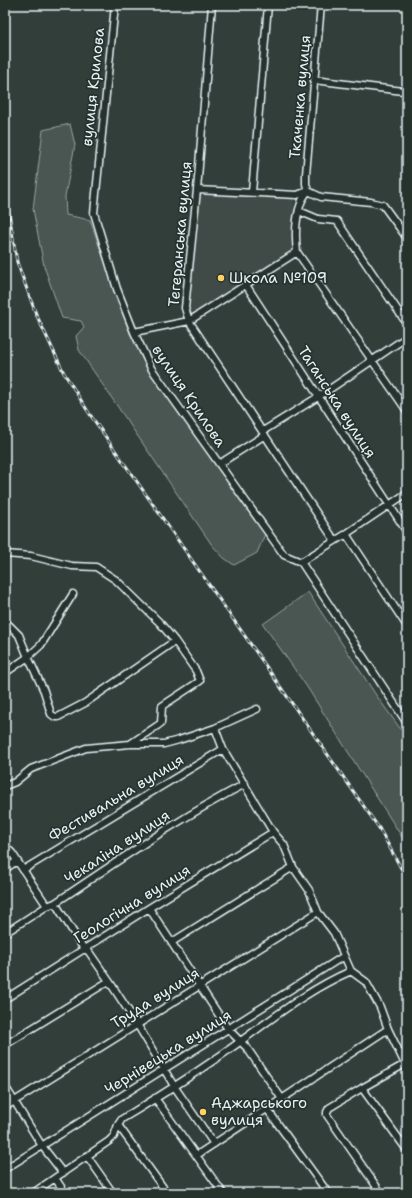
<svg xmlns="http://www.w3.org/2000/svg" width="412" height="1198" font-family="'Shantell Sans',sans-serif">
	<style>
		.built { fill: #3f4b46 }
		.green { fill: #495651; stroke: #98a4a4 }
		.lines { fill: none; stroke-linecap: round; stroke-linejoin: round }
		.minor-casing { stroke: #e8f1f8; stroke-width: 9 }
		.minor { stroke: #26332d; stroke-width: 6 }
		.rail-casing { stroke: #e8f1f8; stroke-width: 3 }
		.rail { stroke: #26332d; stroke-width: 1.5; stroke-dasharray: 4.5; stroke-linecap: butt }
		.poi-dot { fill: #ffd166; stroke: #26332d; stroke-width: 1.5 }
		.labels { text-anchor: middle; stroke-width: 3.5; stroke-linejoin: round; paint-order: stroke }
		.street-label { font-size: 15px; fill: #e8f1f8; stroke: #26332d }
		.poi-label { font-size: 15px; fill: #e8f1f8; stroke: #26332d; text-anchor: start }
	</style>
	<rect width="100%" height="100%" fill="#323e39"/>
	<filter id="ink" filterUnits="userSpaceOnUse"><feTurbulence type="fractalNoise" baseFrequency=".025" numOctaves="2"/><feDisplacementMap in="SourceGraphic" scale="8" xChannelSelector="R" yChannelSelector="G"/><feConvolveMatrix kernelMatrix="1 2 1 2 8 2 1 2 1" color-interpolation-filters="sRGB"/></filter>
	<g filter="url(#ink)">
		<path class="built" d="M200 194 294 198V251L192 317 187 305Z"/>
		<path class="green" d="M70 124 75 145 65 196 66 215 90 220 130 333 148 369 217 464 265 534 257 553 234 565 224 558 212 545 79 350 76 336 84 327 81 321 62 318 44 266 33 209 43 130Z
			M308 592 376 695 407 738V845L307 687 263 624Z"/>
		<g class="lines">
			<g class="minor-casing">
				<path id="minor" d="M115 5 94 213 117 289 134 332 151 368 284 555 301 562 407 723
					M212 5 197 190 185 308 189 321 335 541
					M314 80 403 91 407 88
					M197 190 297 195 308 191
					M308 191C305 195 302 199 301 203 295 219 295 235 297 252L407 411
					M308 191 306 184V174L321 5
					M308 191 321 197 371 202 383 205 407 238
					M252 192 268 5
					M299 211 318 219 337 221 407 324
					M246 285 407 532
					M134 332 189 321 297 252
					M263 431 318 397 407 337
					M219 464 265 435
					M346 534 407 626
					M5 554 31 556 72 566 96 567 116 580 160 623 175 641 196 671 200 681 162 706 161 723 157 726 130 744
					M301 562 346 534 407 493
					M5 621 19 635 28 657 44 691 51 714 55 717H58L85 703 175 641
					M5 673 28 657 41 645 73 594
					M215 728 223 749 273 832 284 845 293 867 309 890 318 912 334 933 351 971 366 982 380 1007 388 1029 405 1064 362 1088 329 1108 327 1112V1115L381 1193
					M5 786 15 782 31 769 86 748 130 744H164L179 740 215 728 257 709
					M5 846 12 853 47 906
					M5 869 17 861
					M23 870 223 749
					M55 903 82 946 89 952 109 981 137 1024 174 1086 214 1144
					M149 908 228 1029 247 1048 282 1099
					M5 933 47 906 55 903C117 862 179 818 245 784
					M172 942 293 867
					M5 999 149 908 273 832
					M5 1045 109 981
					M5 1086 42 1146 63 1173
					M362 1088 407 1150
					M155 1098 223 1193
					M5 1107 318 912
					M267 1109 328 1193
					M118 1125 167 1193
					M197 1155 388 1029
					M87 1156 113 1193
					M5 1169 344 956
					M55 1178 65 1193
					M33 1193 109 1141 114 1136 118 1125 122 1119C160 1096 198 1072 234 1046 272 1019 307 990 351 971"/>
			</g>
			<use href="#minor" class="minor"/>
			<g class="rail-casing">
				<path id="rail" d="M5 67 8 207 17 262 36 314 64 373 89 413 379 828 407 879"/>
			</g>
			<use href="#rail" class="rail"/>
		</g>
	</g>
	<g class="poi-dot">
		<circle cx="221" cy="278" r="4"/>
		<circle cx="203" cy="1112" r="4"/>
	</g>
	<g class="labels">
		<g class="street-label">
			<text transform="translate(93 87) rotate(-84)" y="5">вулиця Крилова</text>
			<text transform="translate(300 97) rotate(-85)" y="5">Ткаченка вулиця</text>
			<text transform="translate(180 234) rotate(-85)" y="5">Тегеранська вулиця</text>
			<text transform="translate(189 396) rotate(56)" y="5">вулиця Крилова</text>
			<text transform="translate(337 402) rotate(57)" y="5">Таганська вулиця</text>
			<text transform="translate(116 798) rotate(-31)" y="5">Фестивальна вулиця</text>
			<text transform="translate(117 847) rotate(-33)" y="5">Чекаліна вулиця</text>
			<text transform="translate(132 904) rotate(-32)" y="5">Геологічна вулиця</text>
			<text transform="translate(155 998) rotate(-32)" y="5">Труда вулиця</text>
			<text transform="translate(168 1052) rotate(-32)" y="5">Чернівецька вулиця</text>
		</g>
		<g class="poi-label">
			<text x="229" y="283">Школа №109</text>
			<text x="211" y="1108">Аджарського<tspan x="211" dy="17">вулиця</tspan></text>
		</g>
	</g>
	<rect width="412" height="1198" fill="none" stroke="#26332d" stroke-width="20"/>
	<rect x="10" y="10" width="392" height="1178" fill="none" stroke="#e8f1f8" stroke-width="1.5" filter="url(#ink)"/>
</svg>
